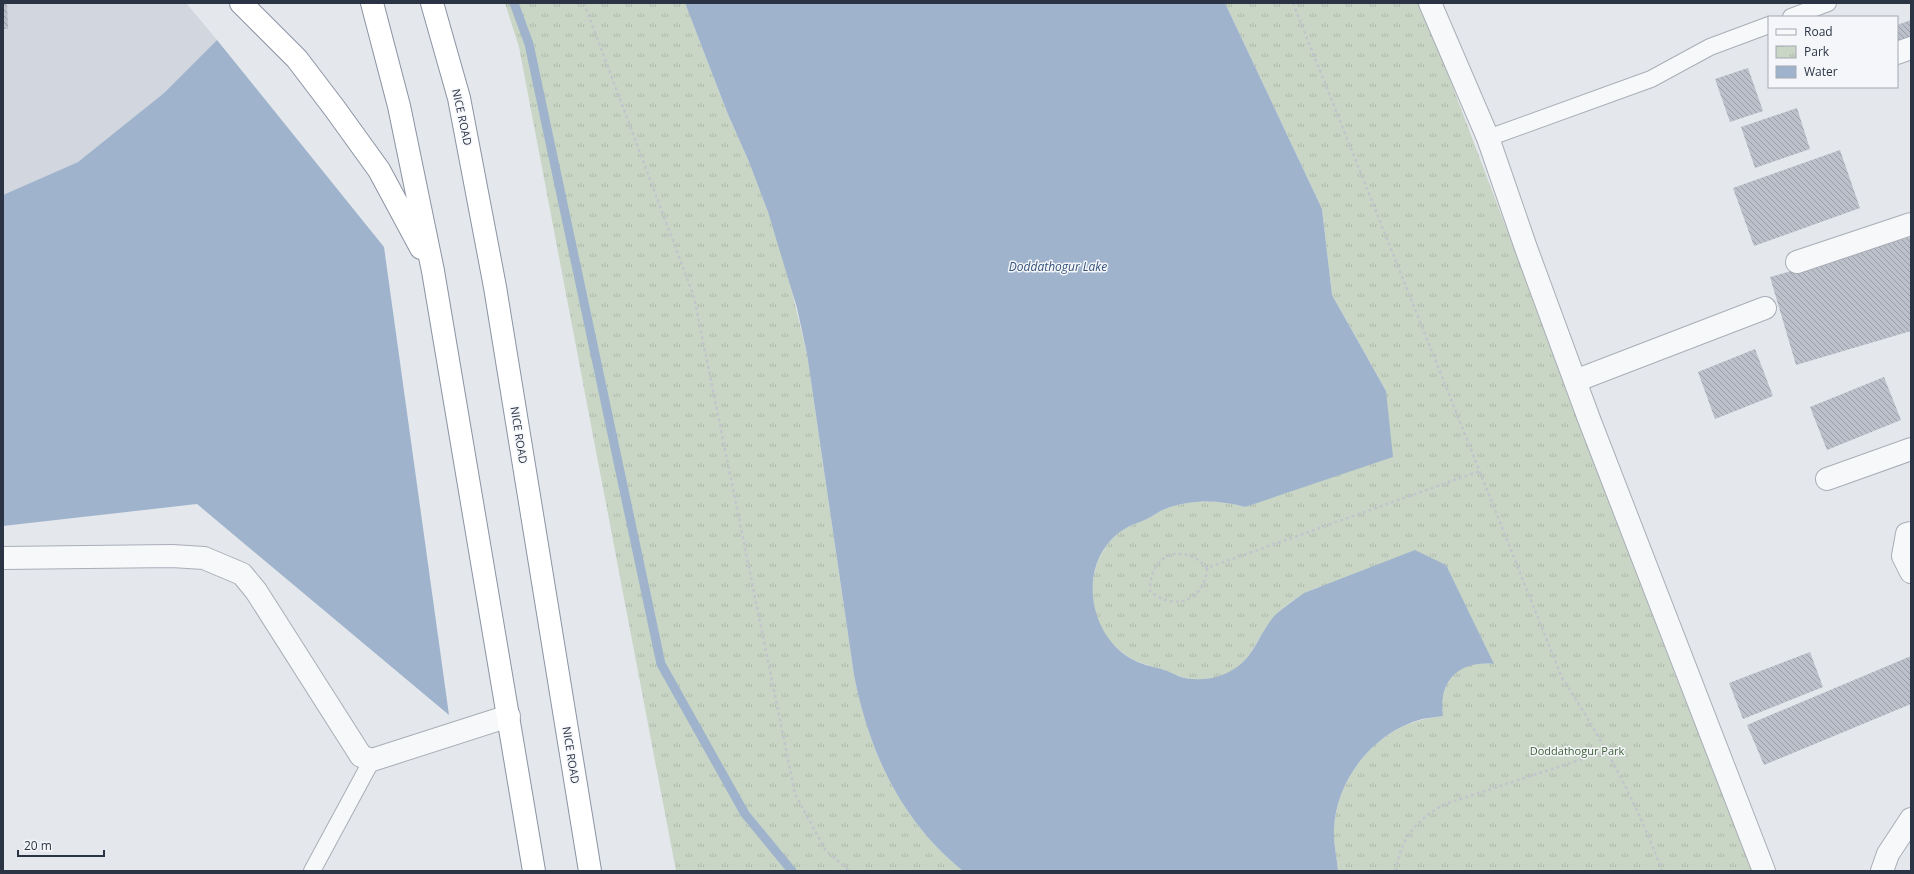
<svg xmlns="http://www.w3.org/2000/svg" width="1914" height="874" font-family="'Open Sans',sans-serif">
	<style>
		.built { fill: #d2d6de }
		.park { fill: url(#park-tufts) }
		.water { fill: #9fb4cc }
		.lines { fill: none; stroke-linecap: round; stroke-linejoin: round }
		.stream { stroke: #9fb4cc; stroke-width: 9 }
		.building { fill: url(#building-back-hatch) }
		.lane-casing { stroke: #a9aeb7; stroke-width: 18 }
		.street-casing { stroke: #a9aeb7; stroke-width: 24 }
		.highway-casing { stroke: #8b94a3; stroke-width: 24 }
		.path { stroke: #c2c5cb; stroke-width: 2.5; stroke-dasharray: 3 3; stroke-linecap: butt }
		.lane { stroke: #f7f8fa; stroke-width: 16 }
		.street { stroke: #f7f8fa; stroke-width: 22 }
		.highway { stroke: #fff; stroke-width: 22 }
		.labels { text-anchor: middle; stroke-width: 3; stroke-linejoin: round; paint-order: stroke }
		.street-label { font-size: 11px; fill: #2b3445; stroke: #f4f6f9 }
		.park-label { font-size: 11px; fill: #3f6138; stroke: #f4f6f9 }
		.water-label { font-size: 12px; font-style: italic; fill: #34527a; stroke: #f4f6f9 }
	</style>
	<defs>
		<pattern id="park-tufts" width="24" height="20" patternUnits="userSpaceOnUse"><rect width="24" height="20" fill="#c9d6c5"/><path d="M3 7l-1-3M5 7V3M7 7l1-3M15 17l-1-3M17 17v-4M19 17l1-3" fill="none" stroke="#adb8ab"/></pattern>
		<pattern id="building-back-hatch" width="6" height="6" patternUnits="userSpaceOnUse"><rect width="6" height="6" fill="#bbc0ca"/><path d="M-1 5l2 2M0 0l6 6M5-1l2 2" fill="none" stroke="#989da6"/></pattern>
	</defs>
	<rect width="100%" height="100%" fill="#e4e7ec"/>
	<path class="built" d="M3 3H186L217 40 164 93 78 162 3 195Z"/>
	<path class="park" d="M505 3H685L727 112 749 162 768 212 785 263 807 354 854 675C869 752 901 821 963 871H676L519 47Z
		M1225 3H1421L1678 682 1757 871H1338C1337 857 1333 843 1334 829 1336 779 1374 732 1421 720 1428 718 1435 717 1442 716 1440 694 1448 671 1472 664 1479 662 1486 664 1494 664L1318 587C1302 594 1288 602 1276 615 1255 636 1253 667 1220 676 1207 680 1192 681 1178 676 1173 675 1169 671 1164 670 1144 664 1132 662 1116 647 1083 618 1085 562 1117 534 1126 526 1136 524 1147 519 1153 516 1159 511 1165 509 1193 499 1218 500 1245 507L1386 391 1332 295 1322 209Z"/>
	<path class="water" d="M685 3H1225L1322 209 1332 295 1386 391 1393 457 1245 507C1218 500 1193 499 1165 509 1159 511 1153 516 1147 519 1132 525 1122 528 1111 540 1079 574 1091 635 1130 658 1141 665 1152 666 1164 670 1169 671 1173 674 1178 676 1191 681 1209 680 1222 675 1255 662 1255 638 1275 615 1284 607 1294 600 1304 593L1415 550 1446 565 1494 664C1459 660 1438 681 1443 716 1436 717 1428 718 1422 719 1374 732 1336 779 1334 829 1333 843 1337 857 1338 871H963C901 821 869 752 854 675L807 354 797 308 768 212 749 162 727 112Z
		M217 40 384 247 449 715 197 504 3 526V195L78 162 164 93Z"/>
	<g class="lines">
		<path class="stream" d="M514 3 529 44 661 664 745 814 792 871"/>
	</g>
	<path class="building" d="M3 3H7L8 29H3Z
		M1911 20V44L1897 49V25Z
		M1748 68 1763 111 1730 122 1715 79Z
		M1797 108 1810 149 1755 168 1741 127Z
		M1840 150 1860 208 1754 246 1733 188Z
		M1911 237V331L1796 365 1770 277Z
		M1755 349 1773 396 1715 419 1698 372Z
		M1884 377 1901 420 1827 450 1810 407Z
		M1810 652 1823 687 1743 719 1729 683Z
		M1911 656V704L1764 765 1747 725Z"/>
	<g class="lines">
		<g class="lane-casing">
			<path id="lane" d="M1791 17 1828 3
				M1488 138 1651 79 1710 47 1769 25
				M312 871 372 760"/>
		</g>
		<g class="street-casing">
			<path id="street" d="M1430 3 1488 138 1526 248 1589 419 1764 871
				M1897 53 1911 48
				M1797 262 1911 224
				M1575 381 1765 308
				M1827 479 1911 449
				M1911 533 1907 534 1903 556 1911 572
				M3 558 172 556 204 558 242 574 256 591 361 756 372 760 509 716
				M1882 871 1888 854 1911 819"/>
		</g>
		<g class="highway-casing">
			<path id="highway" d="M241 3 297 59 335 109 379 170 421 248
				M372 3 399 106 433 271 534 871
				M432 3 459 98 495 287 590 871"/>
		</g>
		<path class="path" d="M584 3 694 297 795 794 826 851 850 871
			M1293 3 1562 678C1602 739 1637 802 1662 871
			M1207 568C1205 601 1174 612 1150 591 1149 554 1183 541 1207 568L1480 471
			M1396 871C1400 838 1419 816 1448 803L1607 751"/>
		<use href="#lane" class="lane"/>
		<use href="#street" class="street"/>
		<use href="#highway" class="highway"/>
	</g>
	<g class="labels">
		<g class="street-label">
			<text transform="translate(462 117) rotate(78)" y="4">NICE ROAD</text>
			<text transform="translate(519 435) rotate(81)" y="4">NICE ROAD</text>
			<text transform="translate(571 755) rotate(81)" y="4">NICE ROAD</text>
		</g>
		<g class="park-label">
			<text x="1577" y="755">Doddathogur Park</text>
		</g>
		<g class="water-label">
			<text x="1058" y="271">Doddathogur Lake</text>
		</g>
	</g>
	<rect width="1914" height="874" fill="none" stroke="#2b3445" stroke-width="8"/>
	<rect x="1768" y="16" width="130" height="72" fill="#f4f6f9" stroke="#a4a8b1"/>
	<rect x="1776" y="29" width="20" height="6" fill="#f7f8fa" stroke="#a4a8b1"/>
	<text x="1804" y="36" font-size="12" fill="#2b3445">Road</text>
	<rect x="1776" y="46" width="20" height="12" fill="url(#park-tufts)" stroke="#a4a8b1"/>
	<text x="1804" y="56" font-size="12" fill="#2b3445">Park</text>
	<rect x="1776" y="66" width="20" height="12" fill="#9fb4cc" stroke="#a4a8b1"/>
	<text x="1804" y="76" font-size="12" fill="#2b3445">Water</text>
	<path d="M18 850v6h86v-6" fill="none" stroke="#2b3445" stroke-width="2"/>
	<text x="24" y="850" font-size="12" fill="#2b3445" stroke="#f4f6f9" stroke-width="3" paint-order="stroke">20 m</text>
</svg>
